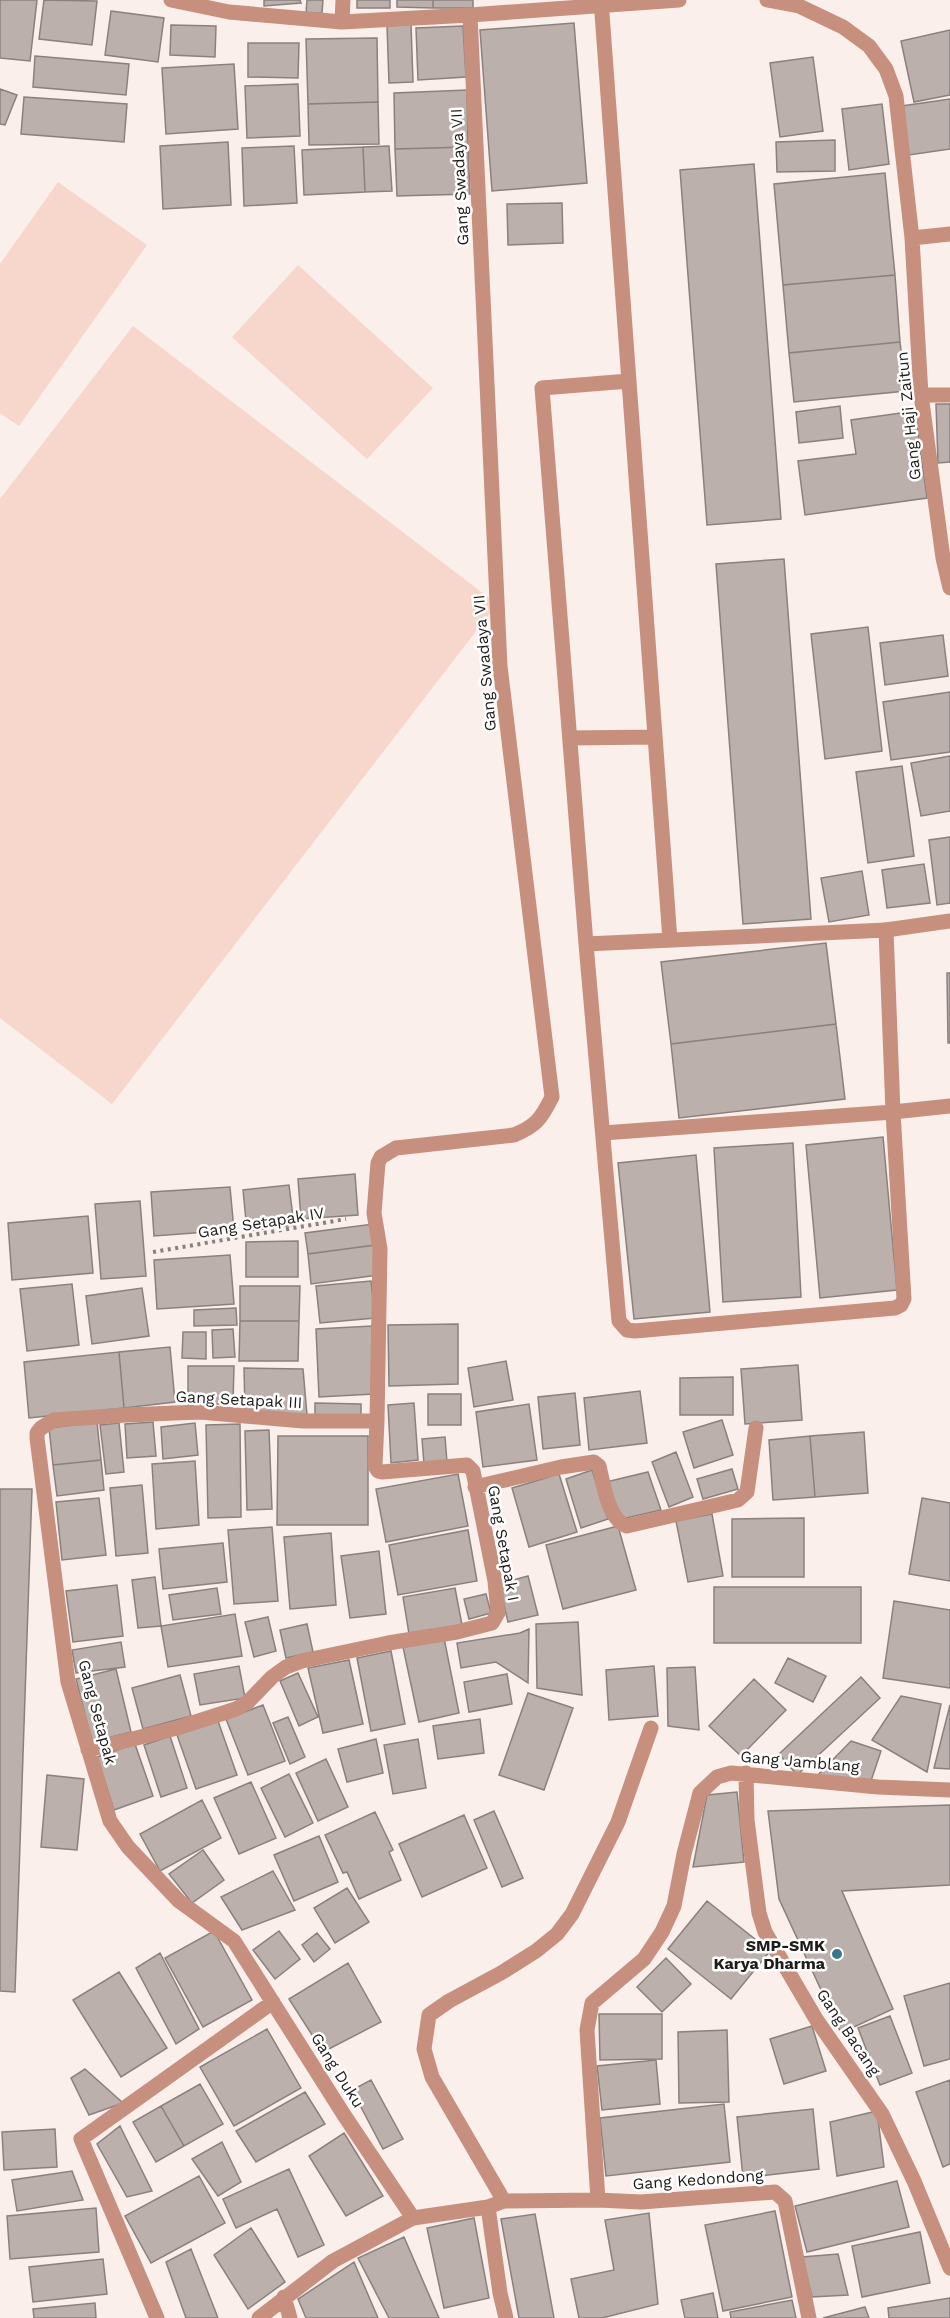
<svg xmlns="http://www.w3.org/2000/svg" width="950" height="2318" font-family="'Work Sans',sans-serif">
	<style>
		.green { fill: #f7d6cc }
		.building { fill: #bbb0ac; stroke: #8b807d; stroke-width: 1.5 }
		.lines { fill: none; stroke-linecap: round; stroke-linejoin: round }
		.path { stroke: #88807d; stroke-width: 4; stroke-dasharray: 3 4.5; stroke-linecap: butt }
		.lane { stroke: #c68f7e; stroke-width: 15 }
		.street { stroke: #c68f7e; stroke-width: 15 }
		.poi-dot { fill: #367889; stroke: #fff; stroke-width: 2 }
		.labels { text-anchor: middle; stroke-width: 5; stroke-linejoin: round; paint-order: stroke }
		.street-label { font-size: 16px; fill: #1f1b1a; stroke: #fff }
		.poi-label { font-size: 16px; font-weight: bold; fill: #1f1b1a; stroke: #fff; text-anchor: end }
	</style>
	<rect width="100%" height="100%" fill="#fbefeb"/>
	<path class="green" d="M58 182 147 245 19 426 0 413V264Z
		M298 265 433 388 367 459 232 337Z
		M133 326 497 604 112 1104 0 1018V499Z"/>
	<path class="building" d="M0 0H37L30 61 0 58Z
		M44 0 97 1 92 45 39 39Z
		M264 0H300L301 3 264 6Z
		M307 0H323L322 13H306Z
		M357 0H390V8H357Z
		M397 0H433V8L397 7Z
		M433 0H473V8H433Z
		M111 11 164 18 158 62 105 55Z
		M574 23 587 183 492 191 480 30Z
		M411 24 413 82 389 83 387 26Z
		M171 25 216 26 215 57 170 55Z
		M463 26 466 77 418 80 416 28Z
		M950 30V95L914 102 901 41Z
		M377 38 378 102 308 104 306 39Z
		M248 43H299L298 78 248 77Z
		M35 56 129 64 126 95 33 87Z
		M813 57 823 131 780 137 770 63Z
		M234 64 238 129 166 134 162 68Z
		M298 84 300 136 247 138 245 86Z
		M0 89 17 95 5 125 0 124Z
		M467 90 468 147 395 149 394 93Z
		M24 97 127 104 124 142 21 134Z
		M950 99V149L909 155 902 106Z
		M378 102 379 144 309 145 308 104Z
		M882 104 889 164 849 170 842 109Z
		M835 140V171L777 172 776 142Z
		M228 142 231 205 163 209 160 146Z
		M294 146 297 203 244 206 242 148Z
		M389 146 392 191 365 192 363 147Z
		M363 147 365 192 304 195 302 150Z
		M468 147 470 194 397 196 395 149Z
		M754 164 781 519 707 525 680 170Z
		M885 173 895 275 783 285 774 184Z
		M562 203 563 243 508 245 507 204Z
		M895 275 900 342 789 353 783 285Z
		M900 342 906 391 794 402 789 353Z
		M936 404H950V462L938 463Z
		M840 406 843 438 799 443 796 412Z
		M915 411 927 498 805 515 798 461 856 454 851 420Z
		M784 559 811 919 743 924 716 564Z
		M868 627 882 751 825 759 811 634Z
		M943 635 948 676 885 685 880 643Z
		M950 692V752L891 760 883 702Z
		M950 756V811L921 816 911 763Z
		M902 766 914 856 868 863 856 772Z
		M950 837V903L937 905 929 840Z
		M924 864 930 903 887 908 882 870Z
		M862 871 869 915 829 922 821 878Z
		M826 943 836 1024 671 1044 661 962Z
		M947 973H950V1043H948Z
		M836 1024 845 1099 679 1118 671 1044Z
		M883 1137 897 1290 820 1298 806 1145Z
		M793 1143 801 1297 723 1302 714 1148Z
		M696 1155 710 1312 634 1319 618 1163Z
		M355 1174 358 1215 301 1219 298 1179Z
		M289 1185 294 1225 247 1231 243 1190Z
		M230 1187 234 1230 154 1236 151 1192Z
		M140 1201 146 1276 101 1279 95 1204Z
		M88 1216 93 1273 12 1280 8 1223Z
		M373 1224 375 1245 308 1254 305 1233Z
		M298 1241V1277H246V1242Z
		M375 1245 378 1275 311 1284 308 1254Z
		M230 1255 234 1304 157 1309 154 1260Z
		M371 1281 375 1318 320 1323 316 1286Z
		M72 1284 79 1345 27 1351 20 1289Z
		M240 1286H300L299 1321H240Z
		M142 1288 149 1336 92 1344 86 1296Z
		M236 1308 237 1325 194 1326V1310Z
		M240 1321H299L298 1361H239Z
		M458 1324V1384L389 1386 388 1325Z
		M372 1326 374 1394 319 1397 316 1329Z
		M233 1329 235 1357 213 1358 212 1330Z
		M183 1332H206V1359L182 1358Z
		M170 1347 175 1402 124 1408 119 1352Z
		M119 1352 124 1408 29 1418 24 1362Z
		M506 1361 513 1400 474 1407 468 1368Z
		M798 1365 802 1420 745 1424 741 1369Z
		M188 1366H234L233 1404H188Z
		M244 1368 303 1369 307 1415 245 1411Z
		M733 1377V1415H680V1378Z
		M640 1391 647 1443 589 1450 584 1398Z
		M575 1393 580 1445 543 1449 538 1397Z
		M428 1394H461V1425H428Z
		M315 1403 361 1404V1416L315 1415Z
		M414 1403 418 1460 391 1463 388 1405Z
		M529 1404 537 1460 483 1467 476 1412Z
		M722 1420 733 1455 694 1468 683 1432Z
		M97 1422 101 1460 53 1465 49 1428Z
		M153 1422 156 1456 127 1458 125 1424Z
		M119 1423 124 1472 106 1474 100 1425Z
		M195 1423 198 1455 163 1459 161 1427Z
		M240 1424 241 1517 208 1518 206 1425Z
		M269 1430 272 1509 247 1510 245 1431Z
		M864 1432 868 1493 815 1497 810 1436Z
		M278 1436H368V1525H277Z
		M810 1436 815 1497 773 1500 769 1440Z
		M445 1437 447 1462 424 1464 422 1439Z
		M676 1452 693 1497 669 1507 652 1462Z
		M101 1460 104 1490 57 1496 53 1465Z
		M195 1461 199 1525 156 1529 152 1464Z
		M732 1469 738 1489 703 1499 697 1479Z
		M592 1470 608 1519 581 1528 566 1479Z
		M648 1472 661 1510 622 1519 606 1482Z
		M458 1474 468 1526 386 1542 376 1489Z
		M559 1474 577 1532 529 1547 512 1488Z
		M142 1485 148 1553 116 1556 110 1488Z
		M0 1489H32L15 1992 0 1991Z
		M99 1498 106 1555 62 1560 56 1502Z
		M922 1498 950 1503V1581L909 1574Z
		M712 1514 723 1576 688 1582 676 1521Z
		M804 1518V1577H732V1519Z
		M618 1526 636 1590 563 1609 546 1545Z
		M272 1527 278 1601 234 1604 228 1530Z
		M468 1530 477 1581 398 1595 389 1545Z
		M331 1533 336 1605 290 1609 284 1537Z
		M223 1543 227 1582 163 1589 159 1549Z
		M379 1551 386 1614 350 1618 341 1556Z
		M528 1576 538 1615 508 1622 499 1584Z
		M155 1577 161 1626 138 1628 132 1580Z
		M117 1585 123 1636 73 1642 66 1591Z
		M714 1587H861V1643H714Z
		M217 1588 221 1614 173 1620 169 1595Z
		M455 1588 462 1625 409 1634 403 1597Z
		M486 1594 491 1613 469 1619 464 1599Z
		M894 1601 950 1610V1688L883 1678Z
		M235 1614 242 1656 168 1667 161 1626Z
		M268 1617 276 1651 254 1657 245 1622Z
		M578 1622 582 1695 537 1688 536 1624Z
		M307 1624 313 1652 286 1658 280 1630Z
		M529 1629 528 1683 496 1662 461 1668 457 1643 520 1633Z
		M444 1638 459 1713 419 1722 403 1647Z
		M121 1642 125 1667 76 1673 72 1650Z
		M391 1651 405 1724 371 1731 357 1658Z
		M788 1658 826 1676 813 1702 775 1683Z
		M349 1660 363 1724 323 1733 308 1668Z
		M239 1666 245 1698 200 1705 194 1674Z
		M654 1666 658 1716 609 1720 606 1670Z
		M695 1667 699 1730 668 1726 667 1668Z
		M116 1669 131 1732 92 1742 76 1679Z
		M298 1673 318 1717 299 1726 280 1681Z
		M507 1674 512 1704 469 1712 464 1682Z
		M180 1675 191 1716 143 1729 132 1688Z
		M861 1677 880 1698 797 1775 779 1754Z
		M754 1679 786 1710 741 1756 709 1726Z
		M528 1693 573 1708 544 1790 499 1775Z
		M901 1696 941 1704 927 1772 872 1740Z
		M263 1705 285 1761 248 1775 226 1719Z
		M950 1705V1769L934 1768Z
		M288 1717 305 1757 290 1764 273 1723Z
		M480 1719 484 1753 438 1759 433 1726Z
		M218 1721 237 1775 196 1789 177 1735Z
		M170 1736 187 1788 161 1797 144 1745Z
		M376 1739 383 1773 347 1782 338 1749Z
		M418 1739 426 1788 393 1794 384 1745Z
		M851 1741 881 1751 871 1781 817 1776Z
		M135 1744 153 1796 114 1810 97 1757Z
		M326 1759 348 1807 318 1821 296 1773Z
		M289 1774 313 1823 285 1837 261 1788Z
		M47 1775 84 1779 77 1850 41 1847Z
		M251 1782 276 1838 239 1854 214 1798Z
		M737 1792 744 1862 693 1867 707 1795Z
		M202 1800 221 1838 160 1871 140 1834Z
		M950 1805V1885L842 1891 893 2009 841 2033 779 1899 768 1811Z
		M494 1811 523 1878 502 1887 474 1820Z
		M375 1812 393 1850 389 1852 401 1880 359 1899 347 1872 343 1873 325 1835Z
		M464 1815 487 1868 422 1897 399 1844Z
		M319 1836 338 1882 294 1901 274 1855Z
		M203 1850 224 1880 192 1903 169 1874Z
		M273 1871 295 1910 242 1930 221 1897Z
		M347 1888 369 1922 335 1943 314 1908Z
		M707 1901 770 1951 731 1999 668 1949Z
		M214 1931 252 2000 203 2027 165 1958Z
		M279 1931 300 1959 275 1979 253 1950Z
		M317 1933 330 1949 314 1962 302 1945Z
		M160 1953 199 2029 176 2044 136 1968Z
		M666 1958 691 1984 662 2012 637 1987Z
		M348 1963 381 2022 323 2052 289 1999Z
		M119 1972 167 2048 121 2077 73 2000Z
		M950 1983V2059L924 2066 904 1996Z
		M599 2014H662V2059L600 2060Z
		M890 2016 912 2073 880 2085 858 2028Z
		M812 2026 826 2071 784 2084 770 2039Z
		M267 2029 301 2088 234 2126 200 2067Z
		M727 2030 729 2102 679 2103 678 2032Z
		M656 2060 660 2104 602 2110 597 2066Z
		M85 2069 123 2103 89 2115 71 2078Z
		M371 2080 403 2139 383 2149 352 2090Z
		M950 2080V2164L943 2167 916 2092Z
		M200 2084 223 2124 184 2146 161 2106Z
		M305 2092 325 2124 256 2162 236 2131Z
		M724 2104 730 2162 606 2176 600 2118Z
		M161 2106 184 2146 156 2162 133 2122Z
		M813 2109 819 2169 743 2178 737 2117Z
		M877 2111 884 2167 837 2176 830 2122Z
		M120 2126 152 2191 127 2197 97 2144Z
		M55 2129 57 2167 4 2170 2 2132Z
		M344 2133 383 2196 346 2216 309 2156Z
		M222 2142 241 2182 218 2196 192 2159Z
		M289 2169 324 2245 298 2257 277 2209 236 2228 223 2199Z
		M72 2171 83 2200 17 2211 12 2180Z
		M199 2176 225 2223 151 2263 125 2216Z
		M897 2181 909 2227 807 2252 795 2206Z
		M96 2208 99 2252 10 2259 7 2216Z
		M775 2211 792 2297 723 2311 705 2225Z
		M649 2213 658 2304 602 2318H579L571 2279 614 2270 605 2220Z
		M535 2214 554 2318H519L501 2219Z
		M474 2218 489 2298 444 2308 427 2228Z
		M251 2228 285 2282 248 2309 214 2255Z
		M920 2232 930 2283 862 2297 852 2246Z
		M404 2237 439 2318H389L358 2258Z
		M191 2249 218 2318H186L166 2262Z
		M838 2254 848 2295 812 2297 802 2257Z
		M103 2259 107 2294 33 2302 29 2267Z
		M354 2262 378 2318H306L298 2299Z
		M713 2293 718 2318H685L681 2300Z
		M950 2298V2318H889L888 2308Z
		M792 2300 796 2318H731L730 2312Z
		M95 2303 96 2318H34L33 2309Z
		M865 2307 869 2318H823Z"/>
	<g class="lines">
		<path class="path" d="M153 1252 346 1219"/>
		<path class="lane" d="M601 0 670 940
			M629 381 542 388 586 944 886 930 893 1112 950 1106
			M570 738 654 737
			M586 944 619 1321 627 1330 635 1331 895 1308 901 1305 904 1299 893 1112 603 1133"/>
		<path class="street" d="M171 0 229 12 342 22 470 15 679 0
			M767 0 799 6 843 27 869 46 886 69 896 96 912 238 921 395 943 558 950 588
			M342 22 343 0
			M912 238 950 234
			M921 395H950
			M886 930 950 921
			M377 1421H303L200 1412 126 1415 54 1420 41 1428 37 1433V1438L68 1682 110 1821 128 1847 179 1901 234 1941 344 2115 413 2218
			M475 1487 561 1467 594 1462 599 1466C603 1482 608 1520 627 1526L738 1500 747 1492 756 1428
			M88 1750 177 1728 236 1709 248 1702 272 1677 286 1667 302 1661 388 1643 457 1632 492 1623 498 1613 495 1581 473 1471 467 1465 382 1472 378 1471 375 1466 377 1421 380 1249 374 1213 378 1163 381 1157 396 1148 514 1135C536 1126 541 1119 552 1097L500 666 470 15
			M746 1773 747 1820 759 1913 765 1932 816 2019 882 2114 914 2181 950 2268
			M598 2200 587 2030 592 2003 644 1959 662 1932 674 1906 684 1854 700 1793 717 1777 731 1773 878 1787 950 1790
			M504 2201 432 2077 424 2049 429 2015 449 2001 501 1973 536 1951 557 1934 572 1914 618 1822 651 1728
			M488 2207 500 2293 506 2318
			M284 2297 290 2318
			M157 2318 81 2139 273 2002
			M259 2318 333 2261 413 2218 488 2207 504 2201 598 2200 641 2202 775 2192 785 2201 809 2318"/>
	</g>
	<circle class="poi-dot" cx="837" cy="1954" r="6"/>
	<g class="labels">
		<g class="street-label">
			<text transform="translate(459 177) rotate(-93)" y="6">Gang Swadaya VII</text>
			<text transform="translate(908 416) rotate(-96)" y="6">Gang Haji Zaitun</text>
			<text transform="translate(484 663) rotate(-95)" y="6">Gang Swadaya VII</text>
			<text transform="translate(261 1222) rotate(-9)" y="6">Gang Setapak IV</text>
			<text transform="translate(239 1399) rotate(3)" y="6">Gang Setapak III</text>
			<text transform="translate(504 1543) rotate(80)" y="6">Gang Setapak I</text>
			<text transform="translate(98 1712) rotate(75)" y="6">Gang Setapak</text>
			<text transform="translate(800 1761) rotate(5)" y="6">Gang Jamblang</text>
			<text transform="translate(849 2032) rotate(56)" y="6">Gang Bacang</text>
			<text transform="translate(338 2070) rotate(58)" y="6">Gang Duku</text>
			<text transform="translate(698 2179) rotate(-4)" y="6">Gang Kedondong</text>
		</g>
		<g class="poi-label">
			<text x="825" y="1951">SMP-SMK<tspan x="825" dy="18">Karya Dharma</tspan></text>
		</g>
	</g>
</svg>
